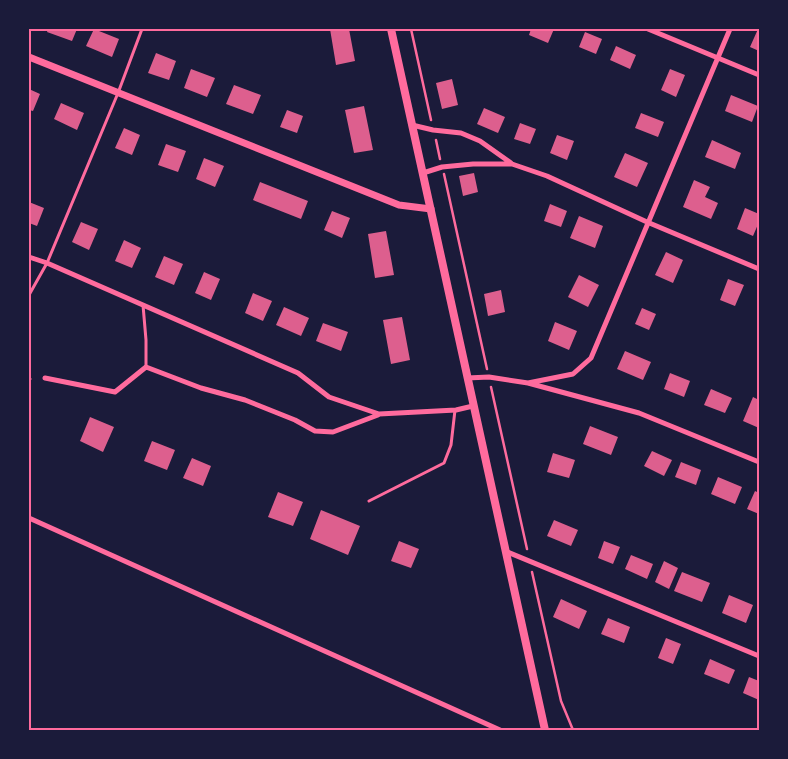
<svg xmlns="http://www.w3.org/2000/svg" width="788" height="759" font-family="'PT Sans',sans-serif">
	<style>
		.building { fill: #dd5f8e }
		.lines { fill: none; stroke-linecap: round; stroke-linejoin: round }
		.path { stroke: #ff6b9d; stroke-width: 2.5 }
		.service { stroke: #ff6b9d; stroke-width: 3 }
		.minor { stroke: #ff6b9d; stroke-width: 5 }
		.tertiary { stroke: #ff6b9d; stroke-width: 7 }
		.secondary { stroke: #ff6b9d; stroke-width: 8 }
		.neatline { fill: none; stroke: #ff6b9d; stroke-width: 2 }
	</style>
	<rect width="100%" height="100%" fill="#1b1b3a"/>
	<path class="building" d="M48 29H77L72 41 47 32Z
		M94 29 119 39 112 57 86 46Z
		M330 29H349L355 61 336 65Z
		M531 29H554L548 43 529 35Z
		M758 29 759 30V51L750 47Z
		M585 32 602 39 596 54 579 47Z
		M616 46 636 55 630 69 610 60Z
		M156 53 176 61 169 80 148 73Z
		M191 69 215 78 207 97 184 88Z
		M670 69 685 75 676 97 661 90Z
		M452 79 458 105 442 109 436 83Z
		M234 85 261 95 253 114 226 104Z
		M29 89 40 94 33 111 29 110Z
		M731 95 758 106 752 122 725 111Z
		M61 103 84 113 77 130 54 119Z
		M364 106 373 150 354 153 345 110Z
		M484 108 505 117 498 133 477 124Z
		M287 110 303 116 297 133 280 127Z
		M641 113 664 122 658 137 635 128Z
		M520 123 536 129 530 144 514 139Z
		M124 128 140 135 132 155 115 148Z
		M557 135 574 141 567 160 550 153Z
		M712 140 741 153 735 169 705 157Z
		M166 144 186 151 178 172 158 165Z
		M625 153 648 163 637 187 614 177Z
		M204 158 224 166 215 187 196 179Z
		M474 173 478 192 463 196 459 176Z
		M694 180 710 187 705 197 718 203 711 219 683 207Z
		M260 182 308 201 301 219 253 200Z
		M29 202 44 208 37 226 29 223Z
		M550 204 567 211 561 227 544 221Z
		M745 208 759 214V222L753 236 737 229Z
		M332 211 350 218 342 238 324 230Z
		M579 216 603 226 595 248 570 238Z
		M81 222 98 229 89 250 72 242Z
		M386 231 394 275 375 278 368 234Z
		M124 240 141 248 132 268 115 261Z
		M666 252 683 260 673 283 655 275Z
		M164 256 183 264 174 285 155 277Z
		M204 272 220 279 211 300 195 293Z
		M579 275 599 285 588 307 568 297Z
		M728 279 744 285 735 306 720 300Z
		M501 290 505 312 488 316 484 294Z
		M253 293 272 301 263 321 245 313Z
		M284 307 309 318 301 336 276 325Z
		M642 308 656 314 649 330 635 324Z
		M402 317 410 360 391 364 383 320Z
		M555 322 577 331 569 350 548 341Z
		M323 323 348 332 341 351 316 341Z
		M625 351 651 362 643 380 617 369Z
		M670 373 690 381 684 397 664 389Z
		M711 389 732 398 725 413 704 405Z
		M753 397 759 400V428L743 421Z
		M90 417 114 427 103 452 80 441Z
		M590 426 618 437 611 455 583 444Z
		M152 441 175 450 167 470 144 461Z
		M652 451 672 460 664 476 644 466Z
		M553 453 575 460 569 478 547 472Z
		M192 458 211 466 203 486 183 478Z
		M681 462 701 470 696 485 675 477Z
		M718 477 742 487 735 504 711 494Z
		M755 491 759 493V514L747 509Z
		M278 492 303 502 293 526 268 517Z
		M321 510 360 526 348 555 310 539Z
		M554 520 578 530 571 546 547 536Z
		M399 541 419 549 411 568 391 561Z
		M604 541 620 547 613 564 598 558Z
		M631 555 653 564 647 579 625 569Z
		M664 561 678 568 669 589 655 582Z
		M682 572 710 583 702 602 674 591Z
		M729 595 753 605 746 623 722 613Z
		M561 599 587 611 579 629 553 617Z
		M608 618 630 627 624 643 601 634Z
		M666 638 681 644 673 664 658 658Z
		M710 659 735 670 729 684 704 674Z
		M749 677 759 681V700L743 693Z"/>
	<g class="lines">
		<path class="path" d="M411 29 431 120
			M436 140 440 159
			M444 174 487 369
			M491 387 527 549
			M532 572 561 701 573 730"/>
		<path class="service" d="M29 295 47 263 118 93 142 29
			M143 305 146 340V367
			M29 378 30 379
			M369 501 444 463 451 445 455 410"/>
		<path class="minor" d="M648 29 759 75
			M412 125 433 130 461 133 480 141 511 163
			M423 173 442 167 473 164H512L547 176 647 222 759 269
			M29 257 47 263 298 373 329 397 379 414 456 410 473 406
			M45 378 115 392 146 367 201 388 245 400 295 420 315 431 333 432 378 415
			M467 378 489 377 528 383 639 413 759 462
			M528 383 573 374 591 358 730 29
			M29 518 500 730
			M505 551 759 656"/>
		<path class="tertiary" d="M29 57 399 205 431 209"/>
		<path class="secondary" d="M391 29 545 730"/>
	</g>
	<rect width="788" height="759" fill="none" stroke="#1b1b3a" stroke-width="60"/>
	<rect x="30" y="30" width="728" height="699" class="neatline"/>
</svg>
